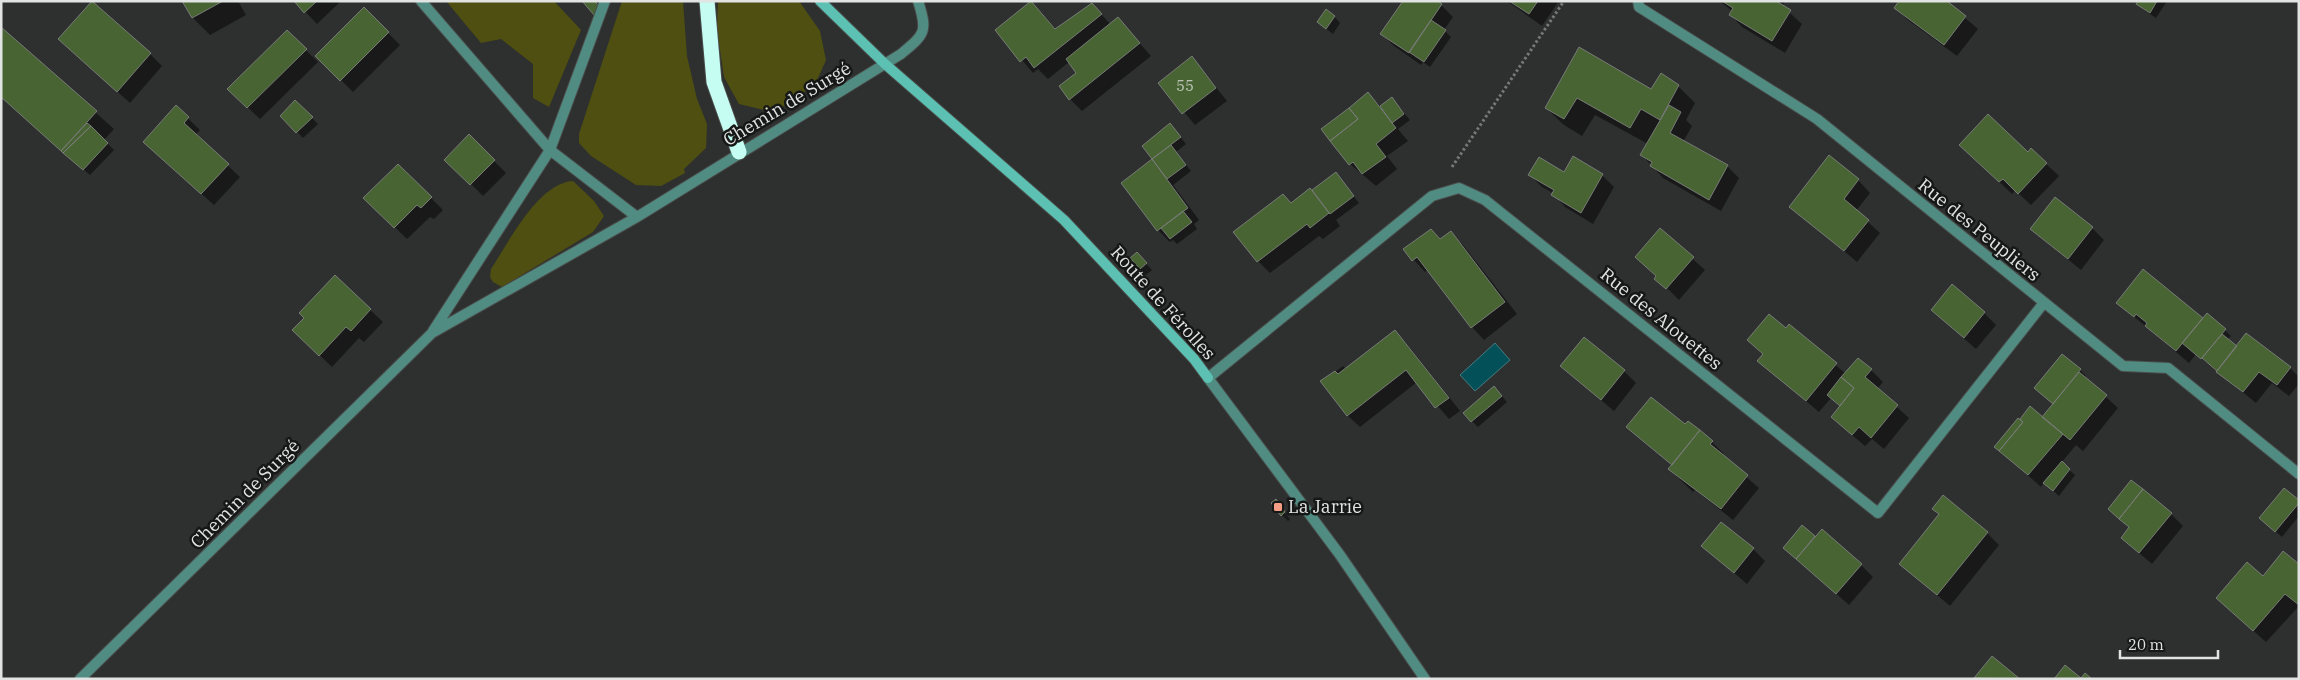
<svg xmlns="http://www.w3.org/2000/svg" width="2300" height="680" font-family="'IBM Plex Serif',serif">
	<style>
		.green { fill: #4f4f11 }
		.water { fill: #045058; stroke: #477c82 }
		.shadow { fill: #0007 }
		.building { fill: #476432; stroke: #787b77 }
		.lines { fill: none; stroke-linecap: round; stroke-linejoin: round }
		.street-casing { stroke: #4a4d4b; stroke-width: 12 }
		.secondary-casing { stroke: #4a4d4b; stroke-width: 12 }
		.highway-casing { stroke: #4a4d4b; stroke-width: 17 }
		.path { stroke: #767977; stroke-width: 3; stroke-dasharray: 2.5 2.5; stroke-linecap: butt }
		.street { stroke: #518c83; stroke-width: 10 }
		.secondary { stroke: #5cc1b2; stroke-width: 10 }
		.highway { stroke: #c6fdf3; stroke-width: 15 }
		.poi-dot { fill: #f49e86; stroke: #161817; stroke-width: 2 }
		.labels { text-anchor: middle; stroke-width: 5; stroke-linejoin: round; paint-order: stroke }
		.number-label { font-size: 15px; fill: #bbc4b7 }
		.street-label { font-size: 18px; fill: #e2e4e3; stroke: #161817 }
		.poi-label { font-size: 18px; fill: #e2e4e3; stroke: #161817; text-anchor: start }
	</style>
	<rect width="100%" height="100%" fill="#2d302e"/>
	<path class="green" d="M446 1H554L581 30 549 107 533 98V64L501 39 481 43Z
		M622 1H683L687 56 697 99 707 124 706 148 684 169 685 173 661 186 636 185 591 156 579 143V134Z
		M718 1H799L820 31 826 60 815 85 779 109 764 110 739 104 724 77 717 29Z
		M573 181 594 201 604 216 593 232 502 287 493 282 490 277 491 269C509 242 538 183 573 181Z"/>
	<path class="water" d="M1495 343 1510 360 1475 391 1460 375Z"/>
	<path class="shadow" d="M184 1H238L246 15 210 35 193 18Z
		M295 1H341L317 24Z
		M1507 1H1559L1542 26Z
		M1720 1H1785L1782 6 1802 24 1785 53 1742 27 1730 14 1732 11Z
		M1945 1 1978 29 1957 56 1908 20 1895 8Z
		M2139 1H2167L2156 18 2144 10 2138 4Z
		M1032 2 1057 30 1092 4 1111 25 1118 19 1151 56 1082 111 1070 99 1078 73 1069 62 1048 79 1038 69 1033 73 997 30Z
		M1441 5 1453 17 1444 30 1451 37 1430 67 1423 62 1421 65 1394 46 1382 34Z
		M364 9 400 45 353 92 317 56Z
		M1334 16 1340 23 1333 34 1318 22Z
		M1 28 114 129 104 140 114 150 90 175 1 97Z
		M287 32 318 62 260 119 229 89Z
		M59 39 150 54 162 66 130 103Z
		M1579 49 1652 90 1678 86 1695 103 1686 120 1692 126 1683 142 1727 166 1739 178 1721 211 1663 178 1642 155 1648 144 1595 115 1582 136 1564 125 1546 108Z
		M1192 58 1227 101 1195 125 1160 83Z
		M1368 94 1381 107 1392 99 1410 120 1398 129 1408 141 1387 156 1397 169 1376 186 1350 164 1332 142Z
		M295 102 318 124 303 138 282 116Z
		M176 107 200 130 195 135 240 177 214 205 157 154Z
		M1170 125 1186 144 1176 152 1191 171 1173 185 1199 220 1194 224 1197 229 1177 244 1173 240 1170 242 1158 230 1123 183 1154 160 1143 146Z
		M469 136 506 173 483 196 446 159Z
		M2031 150 2059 176 2031 205 2015 190 2012 194 1973 157 2028 154Z
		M398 165 443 210 434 219 430 217 407 239 365 198Z
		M1565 173 1602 175 1614 187 1593 224 1565 207 1553 193 1542 187 1530 175Z
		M1336 174 1359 203 1336 220 1340 226 1323 239 1319 236 1270 273 1258 261 1283 195 1292 204 1312 192Z
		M1858 180 1870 193 1856 211 1880 233 1857 262 1791 206Z
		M2092 228 2104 240 2081 270 2031 229Z
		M1660 230 1705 270 1679 300 1636 257Z
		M1451 233 1463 245 1517 314 1484 340 1472 327 1428 270 1425 272 1405 250 1441 240Z
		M1137 254 1152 270 1146 275 1140 269Z
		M335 277 383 322 364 342 359 338 332 367 306 342 305 318Z
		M2118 303 2203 320 2225 330 2231 336 2227 340 2237 347 2290 368 2299 377V384L2289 396 2272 383 2256 403 2196 354 2189 363Z
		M1932 310 1984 313 1996 325 1976 349Z
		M1789 325 1846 374 1871 370 1883 382 1877 389 1909 418 1884 449 1872 439 1865 446 1845 429 1841 407 1831 398 1819 412 1759 361 1764 355 1748 340 1786 330Z
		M1395 331 1407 344 1460 411 1449 419 1417 382 1360 427 1347 415 1322 382 1343 366 1346 369Z
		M2062 355 2080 370 2086 376 2085 378 2118 408 2083 451 2076 445 2061 463 2075 475 2059 496 2044 482 2041 487 2005 455 2027 427 2042 418 2054 404Z
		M1561 366 1624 371 1636 383 1614 411Z
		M1500 394 1507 402 1478 427 1465 414Z
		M1685 426 1712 442 1724 454 1722 456 1759 488 1733 520 1695 490 1693 492 1669 469 1673 466 1627 427Z
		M1276 501 1290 519 1288 521 1282 515Z
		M2299 501V516L2282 537 2267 524Z
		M1934 509 1987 533 1999 545 1950 606 1901 564 1940 515Z
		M2171 514 2183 526 2152 564 2122 538 2130 528Z
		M1802 527 1816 538 1861 565 1873 577 1849 605 1791 553Z
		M1703 546 1753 549 1765 561 1747 584Z
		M2299 566V606L2266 642 2230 610 2263 577Z"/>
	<path class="building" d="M92 1 151 53 117 92 58 39Z
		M182 1H223L192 18Z
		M294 1H317L304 13Z
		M582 1H594L599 6 594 15Z
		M1031 1 1055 29 1092 3 1102 14 1034 68 1026 57 1020 62 995 30Z
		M1403 1H1438L1442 4 1409 53 1380 34Z
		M1509 1H1538L1529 14Z
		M1722 1H1776L1791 10 1772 41 1729 15 1733 8Z
		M1899 1H1947L1966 16 1944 45 1894 8Z
		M2138 1H2157L2150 13 2136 4Z
		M364 7 389 32 340 81 315 56Z
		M1326 9 1335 16 1326 29 1317 22Z
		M1118 17 1140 43 1069 100 1059 86 1076 73 1066 59Z
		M1431 20 1446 30 1424 62 1409 52Z
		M1 27 97 111 61 151 1 97Z
		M287 30 307 49 247 108 227 89Z
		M1579 47 1651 89 1661 73 1679 85 1660 120 1641 109 1630 128 1577 98 1564 119 1545 108Z
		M1192 56 1216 88 1182 114 1158 83Z
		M1368 92 1396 128 1376 144 1386 157 1362 174 1353 162 1349 165 1330 141 1358 119 1349 108Z
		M1392 97 1404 114 1392 123 1380 106Z
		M295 100 313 117 296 133 280 116Z
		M176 105 189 117 184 123 229 164 201 194 143 142Z
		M1669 105 1681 112 1670 133 1728 165 1709 200 1650 166 1652 162 1640 155Z
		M1349 108 1358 119 1330 141 1321 129Z
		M1988 114 2028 152 2031 148 2047 163 2018 194 2003 179 1999 182 1959 145Z
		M87 123 91 126 63 153 61 151Z
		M1170 123 1181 137 1152 159 1142 146Z
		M91 126 108 143 83 170 63 153Z
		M469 134 495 160 470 185 444 160Z
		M1171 145 1186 165 1167 179 1152 159Z
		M1829 155 1859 179 1844 199 1869 220 1844 251 1789 207Z
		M1573 156 1603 174 1581 213 1551 195 1554 190 1528 175 1539 157 1564 172Z
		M1152 159 1188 208 1157 231 1121 183Z
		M398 164 432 197 421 208 417 205 394 228 363 198Z
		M1336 172 1354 196 1330 214 1312 190Z
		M1310 188 1329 213 1310 228 1307 224 1257 262 1233 232 1283 194 1291 203Z
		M2055 197 2093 227 2068 259 2030 229Z
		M1183 211 1192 222 1170 239 1161 228Z
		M1660 228 1694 257 1666 289 1654 279 1656 276 1635 257Z
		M1431 229 1440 239 1451 231 1505 302 1471 328 1417 257 1412 261 1403 249Z
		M1137 252 1147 263 1140 269 1130 258Z
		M2143 269 2203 318 2176 351 2145 326 2147 323 2136 314 2134 317 2116 303Z
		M335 275 371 309 351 331 346 327 319 356 292 330 304 318 299 313Z
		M1952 284 1985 312 1964 338 1931 310Z
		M2207 313 2226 329 2201 359 2182 343Z
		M1769 314 1786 328 1789 324 1837 363 1806 401 1757 361 1763 354 1747 340Z
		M1395 330 1449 398 1435 408 1406 370 1347 416 1320 381 1335 371 1338 374Z
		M2246 333 2291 367 2277 385 2259 372 2243 392 2216 372Z
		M2222 334 2237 346 2217 371 2202 358Z
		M1584 337 1625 370 1601 400 1560 366Z
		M2062 354 2081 369 2053 404 2034 388Z
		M1858 358 1872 369 1865 377 1898 405 1871 438 1859 427 1852 435 1831 417 1854 388 1841 377Z
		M2079 372 2107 395 2070 440 2042 417Z
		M1841 377 1854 388 1840 406 1827 395Z
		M1494 386 1502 396 1471 422 1463 413Z
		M1651 397 1685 424 1688 421 1700 430 1672 465 1626 427Z
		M2030 406 2063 434 2028 475 1999 451 2023 422 2020 419Z
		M2018 418 2023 422 1999 451 1994 447Z
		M1700 430 1713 441 1710 444 1748 475 1721 509 1668 469Z
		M2062 461 2070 469 2053 491 2043 483Z
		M2131 480 2143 489 2119 519 2108 509Z
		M2284 488 2299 500V503L2275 532 2259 518Z
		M2143 489 2172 513 2139 553 2121 538 2129 527 2119 519Z
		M1943 495 1988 532 1937 595 1899 564 1939 514 1932 509Z
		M1276 499 1285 512 1281 516 1271 503Z
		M1721 522 1754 548 1734 573 1701 546Z
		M1802 525 1815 536 1796 559 1783 548Z
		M1822 529 1862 564 1836 594 1796 559Z
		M2283 551 2299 564V605L2285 594 2253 631 2216 598 2247 562 2263 576Z
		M1992 656 2020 679 1974 678Z
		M2065 665 2081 678 2085 673 2092 679H2054Z"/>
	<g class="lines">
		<g class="street-casing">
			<path id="street" d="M421 1 550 150 637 217
				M1638 1 1639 7 1817 119 2123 366 2168 368 2299 474
				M433 331 550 150 605 1
				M80 679 432 333 637 217 901 54C925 34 928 32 918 1
				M1425 679 1340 555 1208 378 1432 196 1459 188 1485 200 1878 513 2043 304"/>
		</g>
		<g class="secondary-casing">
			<path id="secondary" d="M820 1 885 64 1064 220 1194 359 1208 378"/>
		</g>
		<g class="highway-casing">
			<path id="highway" d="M707 1 714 82 739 152"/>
		</g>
		<path class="path" d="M1452 167 1564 1"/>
		<use href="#street" class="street"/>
		<use href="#secondary" class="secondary"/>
		<use href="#highway" class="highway"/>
	</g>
	<rect class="poi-dot" x="1273" y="502" width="10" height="10" rx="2.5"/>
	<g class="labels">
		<g class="number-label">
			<text x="1185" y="91">55</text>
		</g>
		<g class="street-label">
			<text transform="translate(787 104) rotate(-31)" y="6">Chemin de Surgé</text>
			<text transform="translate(1979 230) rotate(39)" y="6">Rue des Peupliers</text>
			<text transform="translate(1163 303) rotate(48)" y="6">Route de Férolles</text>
			<text transform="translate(1661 319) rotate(39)" y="6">Rue des Alouettes</text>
			<text transform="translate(245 494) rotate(-45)" y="6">Chemin de Surgé</text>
		</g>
		<g class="poi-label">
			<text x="1288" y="513">La Jarrie</text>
		</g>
	</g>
	<rect width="2300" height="680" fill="none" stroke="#e2e4e3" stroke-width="5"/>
	<path d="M2120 650v8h98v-8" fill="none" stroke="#e2e4e3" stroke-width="2.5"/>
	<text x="2128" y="650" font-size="15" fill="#e2e4e3" stroke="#161817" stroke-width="4" paint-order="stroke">20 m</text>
</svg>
